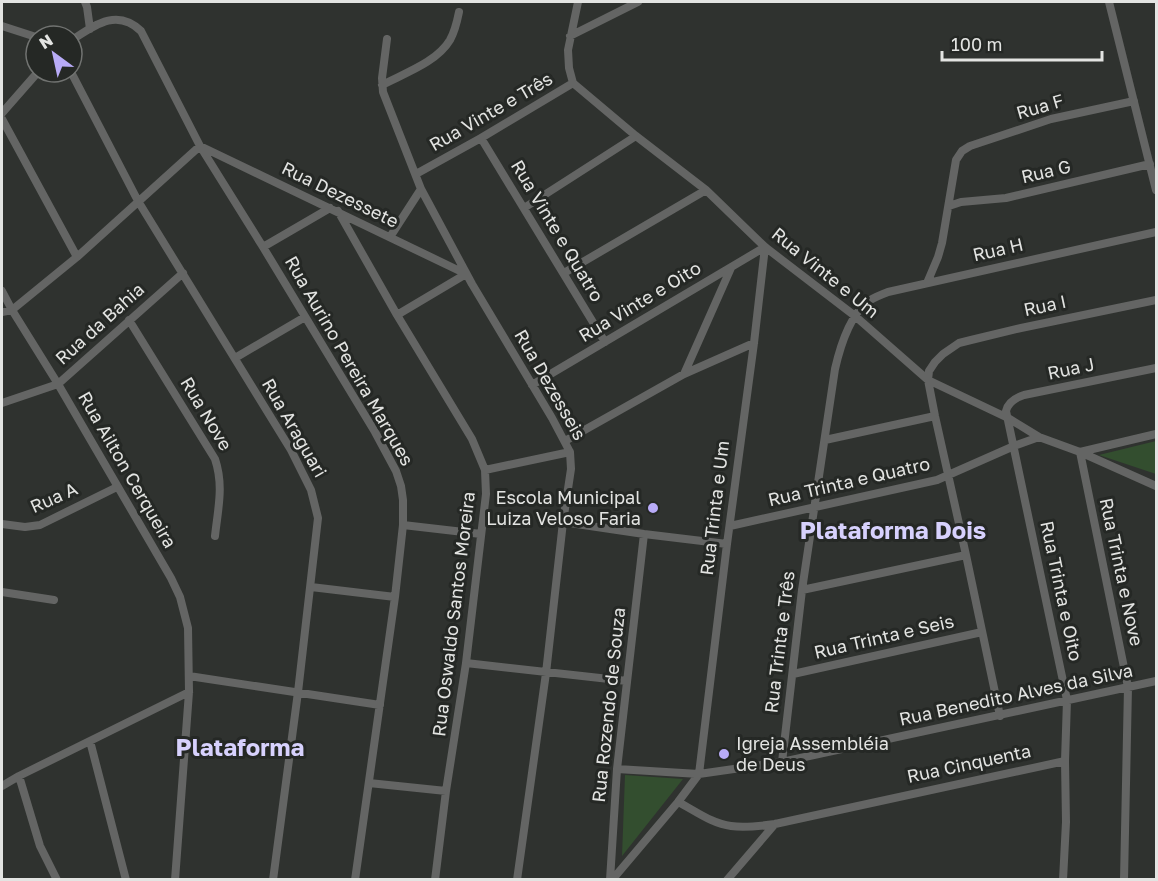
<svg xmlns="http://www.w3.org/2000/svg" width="1158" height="881" font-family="'Golos Text',sans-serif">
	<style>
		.green { fill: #334e2f }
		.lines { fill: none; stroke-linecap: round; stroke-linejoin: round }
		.street { stroke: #646564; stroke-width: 8 }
		.poi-dot { fill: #b8abf7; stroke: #252825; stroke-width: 2 }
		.labels { text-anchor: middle; stroke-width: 6; stroke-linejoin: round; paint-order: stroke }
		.street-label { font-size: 18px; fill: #e3e4e2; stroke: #252825 }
		.poi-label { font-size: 18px; fill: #e3e4e2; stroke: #252825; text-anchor: end }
		.district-label { font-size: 24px; font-weight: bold; fill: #d7d1fd; stroke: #252825 }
	</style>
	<rect width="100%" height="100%" fill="#2f322f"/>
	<path class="green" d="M1156 441V474L1099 455Z
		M625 775 683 779 622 856Z"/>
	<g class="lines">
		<path class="street" d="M85 2 87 7 90 29
			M1109 2 1156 190
			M2 26 36 37
			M570 36 638 2
			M387 39 382 78 383 92 421 189 472 284 552 418 570 452 571 469 563 522 546 673 517 880
			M72 40C95 25 117 8 141 31L200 146 263 247 375 432 396 471 401 486 403 500V525L395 597 355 880
			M71 72 138 201 291 450 311 490 318 518 298 692 273 880
			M573 83 636 136 706 190 765 247 855 316 928 380 1008 418 1039 437 1080 452 1156 486
			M573 83 569 68 568 50 578 2
			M382 85C405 73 437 62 450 40 455 31 457 22 459 12
			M2 113 38 72
			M2 119 77 257
			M481 138 605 342
			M416 174 481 138 573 83
			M949 206 961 202 1006 198 1150 164
			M524 208 636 136
			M338 211 397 315 472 439 485 470 486 494 466 663 446 791 435 880
			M390 237 421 189
			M263 247 330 208
			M564 273 706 190
			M927 283 938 257 942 243 956 160 962 151 970 146 1051 119 1134 101
			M2 291 12 310 58 384 171 578 180 597 188 628 189 692 175 880
			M2 312 12 310 77 257 200 146 466 274
			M397 315 466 274
			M129 320 215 459C224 486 218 508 215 536
			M235 358 305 317
			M684 374 731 268
			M532 385 765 247
			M2 403 58 384 183 273
			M825 440 935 416
			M565 441 684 374 754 343
			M1080 452 1128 687 1124 880
			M1080 452 1156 434
			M485 470 570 452
			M563 522 644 534 727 544
			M2 524 25 527 40 525 117 487
			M403 525 481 534
			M730 526 937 480 1014 446 1039 437
			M311 587 395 597
			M802 590 966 555
			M2 592 54 600
			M466 663 627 681
			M793 674 982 632
			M189 676 380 705
			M1000 716 966 555 935 416 928 380 929 371 935 362 943 354 959 343 971 340 1021 328 1156 300
			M90 741 126 880
			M782 762 802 590 835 369C840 347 849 318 866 303 872 298 881 295 888 292L1156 232
			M617 769 699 774 727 544 754 343 765 247
			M19 776 40 846 57 880
			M369 783 446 791
			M2 786 19 776 189 692
			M678 802C694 810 712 824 731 826 745 828 761 826 775 824L1065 761
			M610 880 617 769 644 534
			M612 880 678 802 699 774 782 762 1156 681
			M727 880 775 824
			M1063 880 1066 822 1065 761 1067 700 1006 411C1008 402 1015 398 1024 395L1156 368"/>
	</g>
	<g class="poi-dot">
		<circle cx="653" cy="508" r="6"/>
		<circle cx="724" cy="754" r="6"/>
	</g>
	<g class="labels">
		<g class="street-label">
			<text transform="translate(1040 107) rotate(-16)" y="6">Rua F</text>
			<text transform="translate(491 112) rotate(-30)" y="6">Rua Vinte e Três</text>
			<text transform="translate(1046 172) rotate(-13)" y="6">Rua G</text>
			<text transform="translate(340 195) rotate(26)" y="6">Rua Dezessete</text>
			<text transform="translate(557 231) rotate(59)" y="6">Rua Vinte e Quatro</text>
			<text transform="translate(998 250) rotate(-13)" y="6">Rua H</text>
			<text transform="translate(825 273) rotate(39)" y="6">Rua Vinte e Um</text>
			<text transform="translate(640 302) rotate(-31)" y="6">Rua Vinte e Oito</text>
			<text transform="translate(1045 306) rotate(-12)" y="6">Rua I</text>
			<text transform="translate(100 324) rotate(-42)" y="6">Rua da Bahia</text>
			<text transform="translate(349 361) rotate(60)" y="6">Rua Aurino Pereira Marques</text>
			<text transform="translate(1071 369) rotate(-12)" y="6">Rua J</text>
			<text transform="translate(550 385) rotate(60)" y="6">Rua Dezesseis</text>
			<text transform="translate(206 414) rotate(59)" y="6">Rua Nove</text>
			<text transform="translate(294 428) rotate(60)" y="6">Rua Araguari</text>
			<text transform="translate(127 470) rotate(60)" y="6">Rua Ailton Cerqueira</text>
			<text transform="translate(849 482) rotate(-13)" y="6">Rua Trinta e Quatro</text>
			<text transform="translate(54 498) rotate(-24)" y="6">Rua A</text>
			<text transform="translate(715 508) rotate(-83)" y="6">Rua Trinta e Um</text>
			<text transform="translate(1121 572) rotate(78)" y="6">Rua Trinta e Nove</text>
			<text transform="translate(1061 591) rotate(78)" y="6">Rua Trinta e Oito</text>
			<text transform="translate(454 614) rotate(-83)" y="6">Rua Oswaldo Santos Moreira</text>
			<text transform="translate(884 637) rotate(-13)" y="6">Rua Trinta e Seis</text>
			<text transform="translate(780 642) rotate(-83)" y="6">Rua Trinta e Três</text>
			<text transform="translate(1016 695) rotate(-12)" y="6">Rua Benedito Alves da Silva</text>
			<text transform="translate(609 705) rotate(-84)" y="6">Rua Rozendo de Souza</text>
			<text transform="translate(969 764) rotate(-12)" y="6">Rua Cinquenta</text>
		</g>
		<g class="poi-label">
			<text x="641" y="504">Escola Municipal<tspan x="641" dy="21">Luiza Veloso Faria</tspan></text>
			<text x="736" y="750" text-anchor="start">Igreja Assembléia<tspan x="736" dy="21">de Deus</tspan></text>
		</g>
		<g class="district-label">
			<text x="893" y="539">Plataforma Dois</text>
			<text x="240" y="756">Plataforma</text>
		</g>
	</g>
	<rect width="1158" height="881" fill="none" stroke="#e3e4e2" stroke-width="6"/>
	<g transform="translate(54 54) rotate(327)"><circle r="28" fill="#252825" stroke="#717371" stroke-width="1.5"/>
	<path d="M0-4.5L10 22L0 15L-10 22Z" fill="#b8abf7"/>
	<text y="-9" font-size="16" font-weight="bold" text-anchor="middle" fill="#e3e4e2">N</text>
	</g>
	<path d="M942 51v9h160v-9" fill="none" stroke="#e3e4e2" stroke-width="3"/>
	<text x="951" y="51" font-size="18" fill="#e3e4e2" stroke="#252825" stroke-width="4.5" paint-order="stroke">100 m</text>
</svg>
